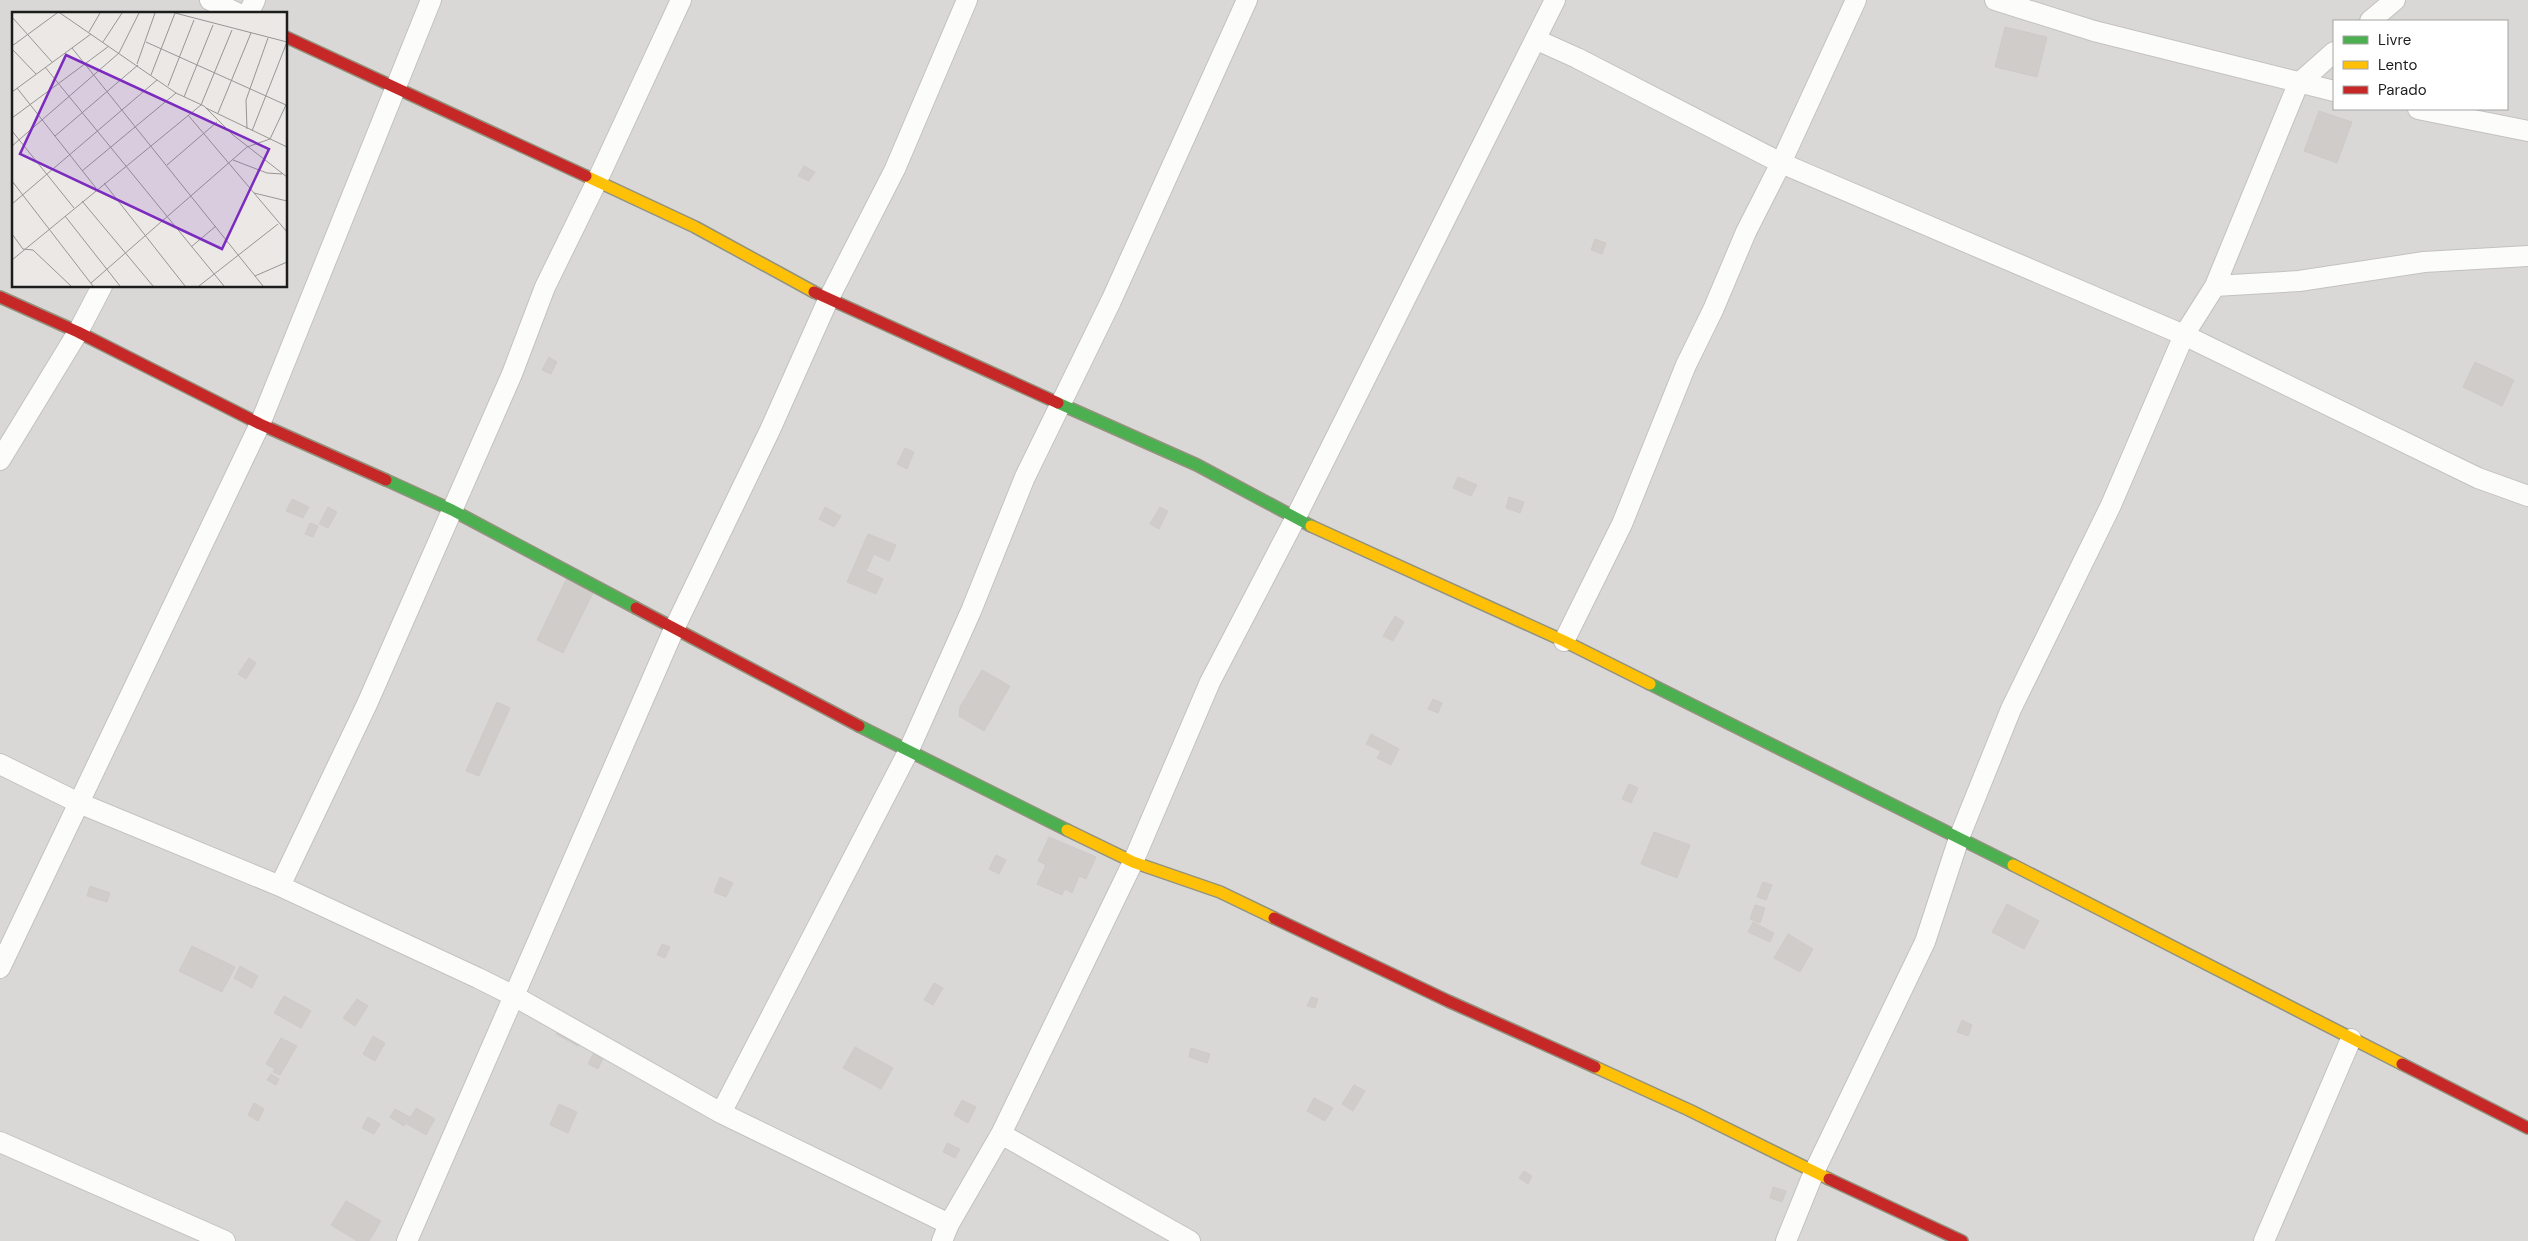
<svg xmlns="http://www.w3.org/2000/svg" width="2528" height="1241" font-family="'DM Sans',sans-serif">
	<style>
		.residential { fill: #dad8d6; fill-rule: evenodd }
		.building { fill: #cfccca; stroke: #cecac7 }
		.lines { fill: none; stroke-linecap: round; stroke-linejoin: round }
		.street-casing { stroke: #c3c2c1; stroke-width: 22 }
		.fast-casing { stroke: #92927e; stroke-width: 14 }
		.slow-casing { stroke: #92927e; stroke-width: 14 }
		.jam-casing { stroke: #92927e; stroke-width: 14 }
		.street { stroke: #fcfcfb; stroke-width: 20 }
		.fast { stroke: #4caf50; stroke-width: 11 }
		.slow { stroke: #ffc107; stroke-width: 11 }
		.jam { stroke: #c62828; stroke-width: 11 }
		.inset-road { fill: none; stroke: #989695; stroke-width: 1 }
		.view { fill: #7b2cbf; fill-opacity: 0.15; stroke: #7b2cbf; stroke-width: 2.5 }
		.inset-edge { fill: none; stroke: #1c1c1c; stroke-width: 2.5 }
	</style>
	<rect width="100%" height="100%" fill="#ebe8e5"/>
	<path class="residential" d="M0 0H2528V1241H0ZM14 14H286V286H14ZM2334 21H2507V109H2334Z"/>
	<path class="building" d="M2005 27 2047 37 2037 77 1995 67Z
		M2319 111 2352 122 2337 163 2304 151Z
		M804 166 815 172 809 181 798 176Z
		M1595 239 1606 243 1602 254 1591 250Z
		M549 357 557 362 551 374 542 370Z
		M2475 362 2514 380 2502 406 2463 387Z
		M905 448 914 452 907 469 897 464Z
		M1458 477 1477 485 1471 496 1453 488Z
		M1509 497 1524 502 1520 513 1506 508Z
		M292 499 309 507 303 518 286 511Z
		M328 507 337 512 328 528 319 524Z
		M825 507 841 516 834 527 819 519Z
		M1160 507 1168 511 1159 529 1150 524Z
		M310 523 318 526 313 537 305 534Z
		M868 534 896 545 889 561 874 554 866 571 883 579 876 594 847 582Z
		M568 576 595 589 563 653 537 640Z
		M1395 616 1404 622 1393 641 1383 636Z
		M249 658 256 663 246 679 238 674Z
		M982 670 1010 686 984 731 959 716 960 707Z
		M1433 699 1442 703 1438 713 1428 709Z
		M497 702 510 708 479 776 466 771Z
		M1371 734 1399 749 1391 765 1377 758 1381 751 1366 744Z
		M1629 784 1638 788 1631 803 1622 799Z
		M1654 832 1690 845 1677 878 1641 864Z
		M1049 837 1096 857 1086 879 1079 876 1072 893 1065 889 1062 895 1037 884 1046 865 1038 861Z
		M996 855 1006 860 999 874 989 869Z
		M720 877 733 883 726 897 714 892Z
		M1763 882 1772 885 1766 900 1757 897Z
		M90 886 110 893 107 902 87 896Z
		M2007 904 2039 921 2024 949 1992 932Z
		M1755 905 1765 908 1760 923 1750 919Z
		M1753 922 1774 933 1770 942 1748 932Z
		M1788 934 1813 949 1800 972 1774 958Z
		M662 944 670 947 665 958 657 955Z
		M192 946 235 967 222 992 179 971Z
		M240 966 258 976 252 988 234 978Z
		M934 983 943 988 933 1005 924 1000Z
		M284 996 311 1011 301 1028 274 1013Z
		M1311 997 1318 999 1315 1008 1307 1006Z
		M357 999 368 1006 355 1026 343 1018Z
		M1962 1020 1972 1025 1968 1036 1957 1032Z
		M562 1024 583 1036 578 1046 556 1034Z
		M373 1036 385 1043 375 1061 363 1054Z
		M281 1038 297 1046 280 1075 273 1072 275 1069 266 1064Z
		M855 1047 893 1068 881 1089 843 1068Z
		M1191 1048 1210 1054 1207 1063 1189 1057Z
		M596 1049 605 1054 598 1069 588 1064Z
		M271 1074 279 1079 276 1085 267 1080Z
		M1354 1085 1365 1091 1353 1111 1342 1104Z
		M1314 1098 1333 1108 1325 1121 1307 1111Z
		M962 1100 976 1107 968 1123 954 1115Z
		M254 1103 264 1109 258 1121 248 1115Z
		M559 1104 577 1112 568 1133 550 1125Z
		M416 1108 435 1119 426 1135 407 1124Z
		M395 1109 410 1117 404 1126 390 1117Z
		M368 1117 380 1124 374 1134 362 1128Z
		M947 1143 960 1149 955 1158 943 1152Z
		M1524 1171 1532 1176 1528 1184 1519 1178Z
		M1773 1187 1786 1191 1782 1202 1770 1198Z
		M346 1201 381 1221 369 1241H357L331 1225Z"/>
	<g class="lines">
		<g class="street-casing">
			<path id="street" d="M210 0 239 14
				M1995 0 2094 31 2334 91
				M248 14 255 0
				M2370 21 2395 0
				M1537 40 1577 58 1781 163 2184 335 2478 478 2528 496
				M2418 109 2528 131
				M2215 286 2299 281 2424 262 2528 256
				M0 460 78 332 102 286
				M1564 641 1622 524 1686 365 1713 310 1746 232 1781 163 1856 0
				M0 764 79 803 280 886 478 978 514 996 721 1113 949 1224
				M280 886 367 704 512 374 545 287 596 183 681 0
				M0 968 260 424 431 0
				M721 1113 908 752 971 611 1025 477 1111 301 1247 0
				M1001 1134 1190 1241
				M0 1142 225 1241
				M407 1241 674 629 770 430 828 300 895 169 967 0
				M942 1241 949 1224 1001 1134 1133 862 1210 682 1295 519 1555 0
				M1786 1241 1814 1172 1925 942 1959 838 2011 709 2111 505 2184 335 2215 286 2298 84 2334 52
				M2264 1241 2351 1039"/>
		</g>
		<g class="fast-casing">
			<path id="fast" d="M1058 403 1197 465 1311 526
				M386 480 452 510 636 608
				M1650 684 2013 865
				M859 726 1067 830"/>
		</g>
		<g class="slow-casing">
			<path id="slow" d="M586 176 695 227 814 292
				M1311 526 1564 641 1650 684
				M1067 830 1133 862 1220 892 1274 918
				M2013 865 2402 1064
				M1595 1067 1689 1110 1829 1179"/>
		</g>
		<g class="jam-casing">
			<path id="jam" d="M286 37 586 176
				M814 292 1058 403
				M0 297 78 332 260 424 386 480
				M636 608 859 726
				M1274 918 1448 1001 1595 1067
				M2402 1064 2528 1128
				M1829 1179 1962 1241"/>
		</g>
		<use href="#street" class="street"/>
		<use href="#fast" class="fast"/>
		<use href="#slow" class="slow"/>
		<use href="#jam" class="jam"/>
	</g>
	<g transform="translate(12 12)">
		<rect width="275" height="275" fill="#ebe8e5"/>
		<path class="inset-road" d="M48 1 164 81 192 94 221 123 275 165M163 1 275 30M0 5 40 50M77 20 88 1M91 30 110 1M134 30 274 93M0 34 45 1M60 36 251 274M0 37 24 62M125 52 143 1M33 55 212 274M139 63 163 1M156 74 182 8M5 76 84 176M0 80 79 22M172 85 201 13M194 96 275 135M206 101 239 21M176 103 275 220M0 106 97 34M235 117 234 88 256 26M0 119 62 196M240 119 275 30M43 124 126 53M0 134 107 41 127 1M221 148 255 161 270 162M155 153 205 110M70 159 164 81M0 169 81 274M92 171 173 274M242 181 275 189M70 189 141 274M0 192 145 68M53 204 108 274M0 222 11 237 21 238 59 274M179 235 204 214M0 248 189 93 220 18M243 264 275 250M79 271 235 135 258 127 274 93M187 274 266 212"/>
		<path class="view" d="M54 43 257 137 210 237 8 142Z"/>
		<rect width="275" height="275" class="inset-edge"/>
	</g>
	<rect x="2333" y="20" width="175" height="90" fill="#ffffff" stroke="#a4a4a4"/>
	<rect x="2343" y="36" width="25" height="8" fill="#4caf50" stroke="#a4a4a4"/>
	<text x="2378" y="45" font-size="15" fill="#1c1c1c">Livre</text>
	<rect x="2343" y="61" width="25" height="8" fill="#ffc107" stroke="#a4a4a4"/>
	<text x="2378" y="70" font-size="15" fill="#1c1c1c">Lento</text>
	<rect x="2343" y="86" width="25" height="8" fill="#c62828" stroke="#a4a4a4"/>
	<text x="2378" y="95" font-size="15" fill="#1c1c1c">Parado</text>
</svg>
